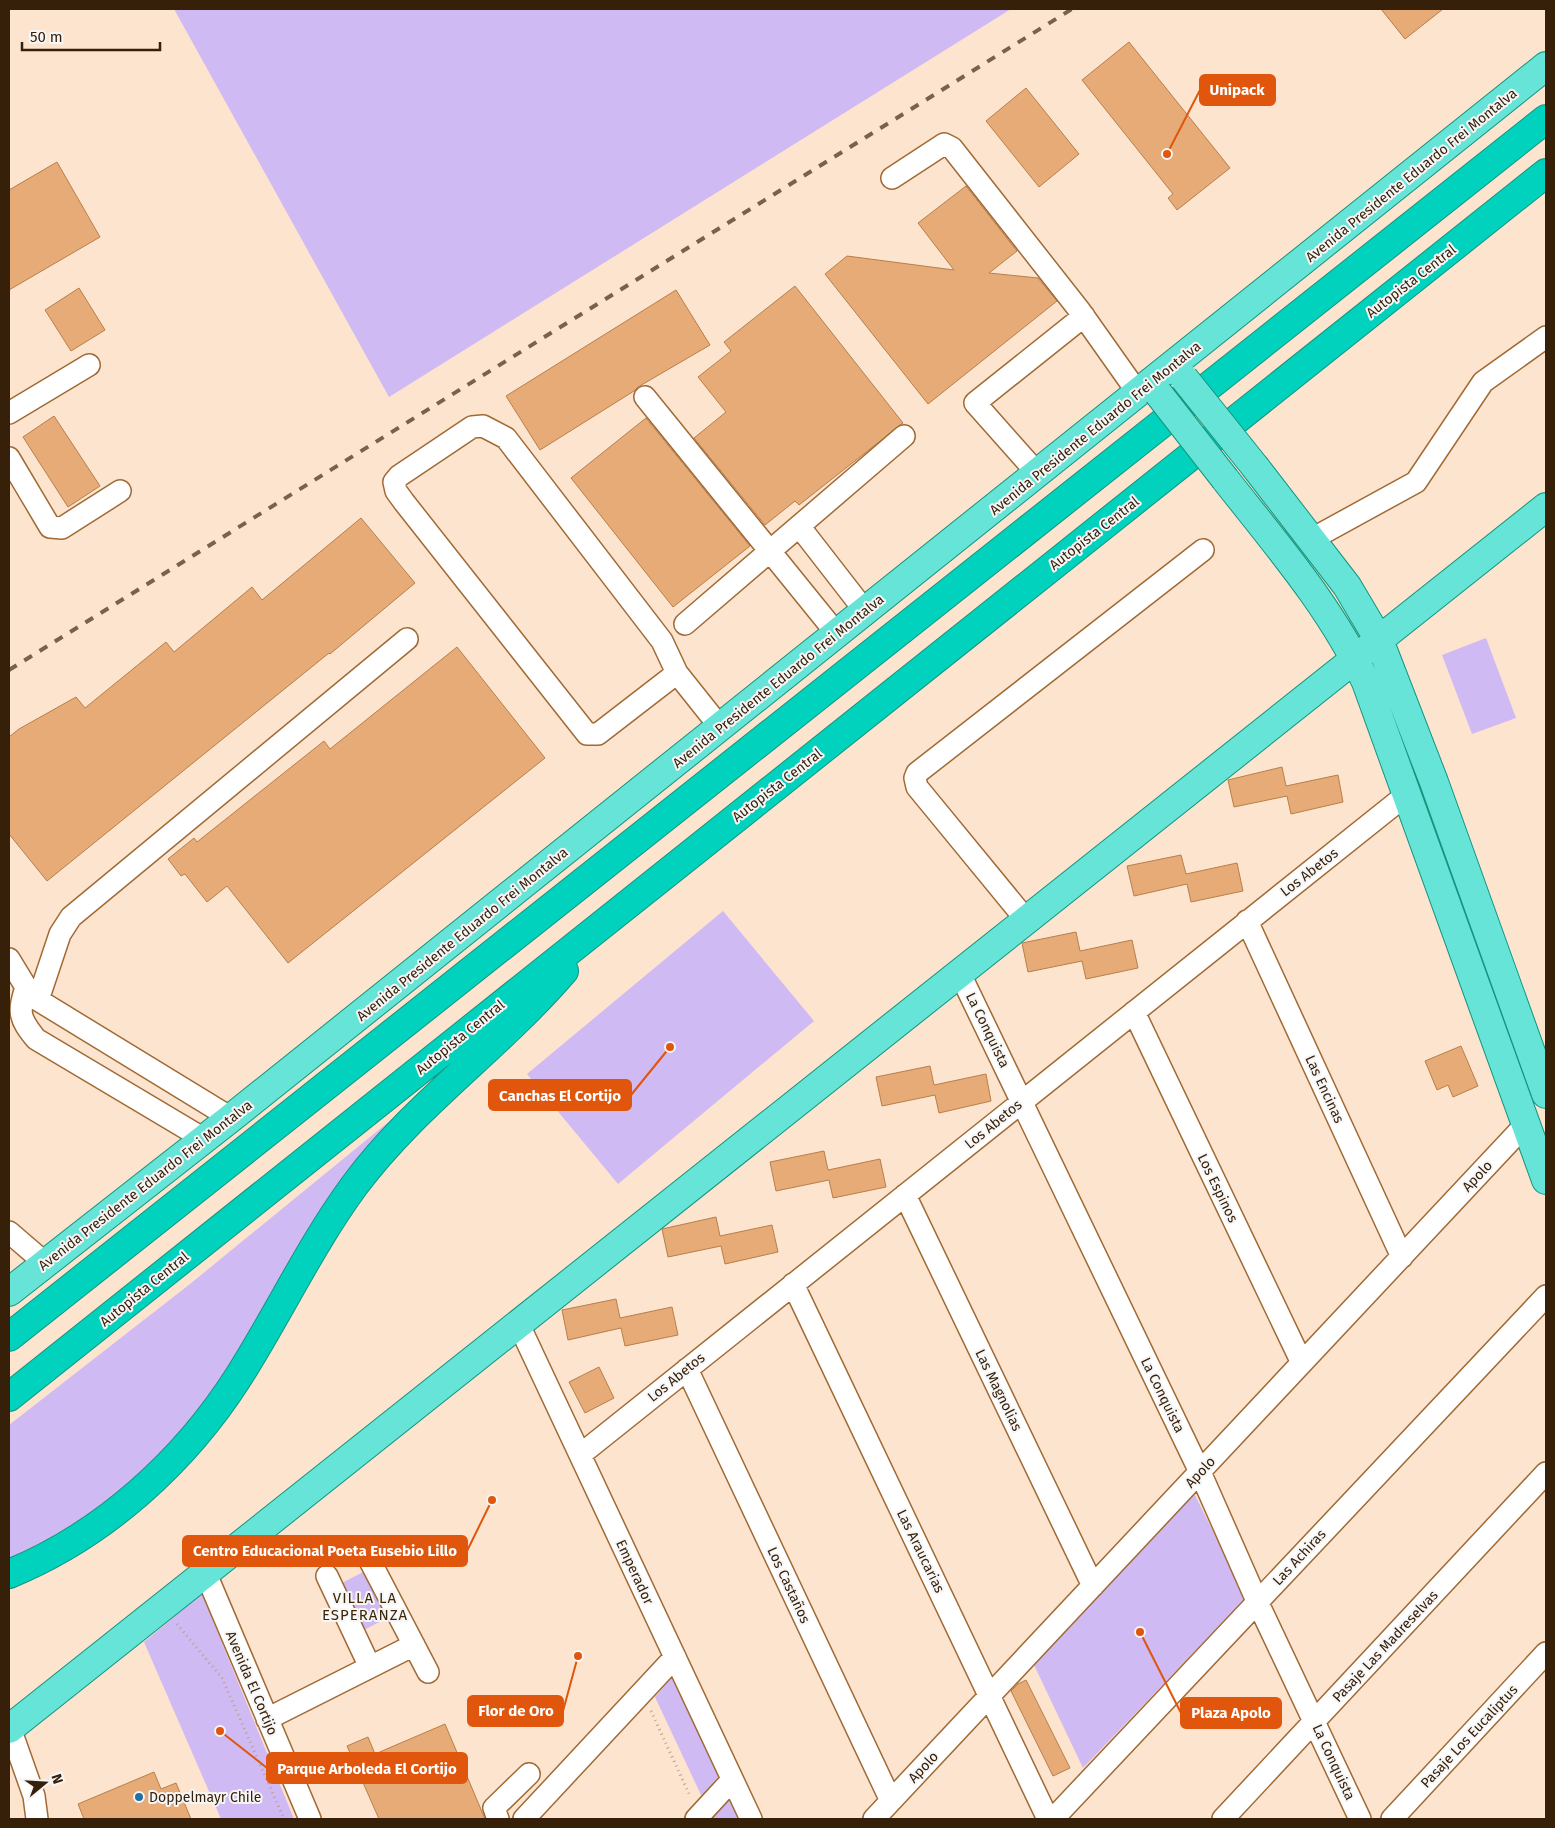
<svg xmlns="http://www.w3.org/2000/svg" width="1555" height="1828" font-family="'Fira Sans',sans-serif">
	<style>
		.green { fill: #d0baf3 }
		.building { fill: #e6ab76; stroke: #b77f4a }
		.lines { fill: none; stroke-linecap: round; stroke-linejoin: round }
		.minor-casing { stroke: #a16a35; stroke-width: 24 }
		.major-casing { stroke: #13947e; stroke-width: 30 }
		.highway-casing { stroke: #13947e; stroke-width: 30 }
		.path { stroke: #b9a18c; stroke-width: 3; stroke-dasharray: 1 4; stroke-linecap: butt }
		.minor { stroke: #fff; stroke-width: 21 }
		.major { stroke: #66e4d7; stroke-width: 28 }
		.highway { stroke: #00d2bd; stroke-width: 28 }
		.rail { stroke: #79624c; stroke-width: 4; stroke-dasharray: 9 9; stroke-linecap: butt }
		.major-bridge-casing { stroke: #13947e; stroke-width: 30; stroke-linecap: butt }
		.major-bridge { stroke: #66e4d7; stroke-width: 28 }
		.poi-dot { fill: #2370a2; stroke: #f6f6f6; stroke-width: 2 }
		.labels { text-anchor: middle; stroke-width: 4; stroke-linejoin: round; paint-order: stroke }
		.street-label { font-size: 14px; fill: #37200a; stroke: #f6f6f6 }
		.poi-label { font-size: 14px; fill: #37200a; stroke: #f6f6f6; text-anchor: start }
		.neighbourhood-label { font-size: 15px; letter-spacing: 1px; fill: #3f2306; stroke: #f6f6f6 }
		.leader { fill: none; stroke: #df560c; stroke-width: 2 }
		.callout-dot { fill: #df560c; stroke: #f6f6f6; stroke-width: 2 }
		.callout { fill: #df560c; stroke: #df560c; stroke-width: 2 }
		.callout-label { font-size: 15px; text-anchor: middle; font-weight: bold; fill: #fff }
	</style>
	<rect width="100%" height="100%" fill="#fde4cf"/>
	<path class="green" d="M174 9H1011L389 397Z
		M1486 638 1516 718 1472 734 1442 655Z
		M723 911 814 1021 618 1184 527 1074Z
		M397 1115 354 1168 219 1386 183 1432 140 1476 99 1509 44 1541 9 1559V1425L190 1284Z
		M1194 1493 1246 1598 1083 1768 1034 1665Z
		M365 1571 389 1617 362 1631 338 1585Z
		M202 1594 294 1819H221L144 1642Z
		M674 1675 721 1776 702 1797 655 1697Z
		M731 1796 741 1819H712L711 1818Z"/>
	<path class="building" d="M1381 9H1443L1405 39Z
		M1129 42 1230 168 1177 210 1168 198 1173 194 1082 80Z
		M1026 88 1079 154 1039 187 986 121Z
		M57 162 100 237 9 290V190Z
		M966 186 1017 251 989 273 1038 278 1057 301 928 404 825 274 847 256 954 270 918 223Z
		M795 286 903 423 799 505 795 501 765 525 694 438 726 412 698 377 731 351 724 342Z
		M79 288 105 330 71 351 45 310Z
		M676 290 710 345 638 387 634 391 540 450 506 396Z
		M54 416 100 486 68 507 23 437Z
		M646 418 750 546 673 607 571 478Z
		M361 518 415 583 330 654 329 653 47 881 9 834V737L19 729 76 697 85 708 166 642 174 652 252 587 262 600Z
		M457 647 545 758 288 963 227 886 207 902 185 874 181 876 168 859 194 838 197 842 324 741 330 749Z
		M1282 767 1286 786 1338 775 1343 802 1291 814 1287 796 1234 807 1228 780Z
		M1181 855 1186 874 1237 863 1243 891 1191 902 1187 884 1134 896 1127 866Z
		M1076 932 1080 951 1132 940 1138 968 1086 979 1082 961 1028 972 1022 943Z
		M1461 1046 1478 1086 1453 1097 1448 1085 1437 1090 1425 1061Z
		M930 1066 934 1085 986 1074 991 1101 939 1113 935 1095 882 1106 876 1077Z
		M824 1151 828 1170 880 1159 886 1187 833 1198 829 1180 776 1191 770 1162Z
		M716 1217 720 1236 772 1225 778 1252 725 1264 721 1246 668 1257 662 1229Z
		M616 1299 620 1318 672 1307 678 1335 625 1346 621 1328 568 1340 562 1310Z
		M599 1367 614 1398 585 1413 569 1382Z
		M1026 1680 1070 1768 1053 1776 1011 1691 1018 1684Z
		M445 1724 485 1819H379L347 1746 368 1737 375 1754Z
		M154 1772 161 1789 176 1783 191 1819H84L78 1804Z"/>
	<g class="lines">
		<g class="minor-casing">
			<path id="minor" d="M892 178 944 144 952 148 1080 311 1138 393
				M645 397 837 634
				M9 413 89 365
				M9 458 50 527 62 528 120 491
				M1038 474 975 403 1084 316
				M799 526 865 611
				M1312 539 1416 482 1483 382 1546 337
				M685 624 904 436
				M677 673 598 734H587L404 502 396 491 394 482 399 476 472 427 483 426 506 438 662 641 677 673 720 727
				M1027 921 917 787 915 778 917 773 1203 550
				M1247 921 1402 1257
				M9 959 26 987 38 1000 231 1118
				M960 974 1200 1472 1257 1601 1360 1819
				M26 987C18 1013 19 1018 36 1039L204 1139
				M38 1000 60 934 71 917 407 639
				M1134 1012 1302 1363
				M905 1195 1093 1586
				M9 1232 45 1263
				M793 1284 1048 1819
				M519 1325 751 1819
				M687 1369 891 1801
				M580 1455 1406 795
				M370 1561 428 1672
				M206 1574 310 1819
				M327 1576 370 1667
				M267 1719 414 1645
				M10 1728 34 1796 37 1819
				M498 1819 494 1808 529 1774
				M524 1819 675 1657
				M696 1819 732 1780
				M874 1819 1526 1124
				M1053 1819 1546 1296
				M1223 1819 1546 1473
				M1392 1819 1546 1653"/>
		</g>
		<g class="major-casing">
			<path id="major" d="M1256 468 1347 586 1379 640 1434 782 1546 1094
				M1225 479C1276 544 1331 607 1366 682L1546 1180
				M9 1292 231 1118 1546 66
				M9 1729 1546 507"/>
		</g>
		<g class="highway-casing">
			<path id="highway" d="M9 1337 1546 119
				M9 1397 1546 173
				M9 1574C104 1535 185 1461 239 1376 279 1313 310 1246 354 1186 414 1105 498 1048 564 971"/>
		</g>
		<path class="path" d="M177 1624 222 1678 284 1819
			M651 1711 690 1796"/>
		<use href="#minor" class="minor"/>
		<use href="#major" class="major"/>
		<use href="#highway" class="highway"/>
		<path class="rail" d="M9 670 1072 9"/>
		<g class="major-bridge-casing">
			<path id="major-bridge" d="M1184 378 1256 468
				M1158 393 1225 479"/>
		</g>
		<use href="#major-bridge" class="major-bridge"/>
	</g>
	<circle class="poi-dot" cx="139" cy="1797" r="5"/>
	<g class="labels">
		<g class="street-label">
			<text transform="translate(1411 175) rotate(-39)" y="5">Avenida Presidente Eduardo Frei Montalva</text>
			<text transform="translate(1411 281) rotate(-38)" y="5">Autopista Central</text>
			<text transform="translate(1095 428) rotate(-39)" y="5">Avenida Presidente Eduardo Frei Montalva</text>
			<text transform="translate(1094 533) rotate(-38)" y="5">Autopista Central</text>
			<text transform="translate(778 681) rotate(-39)" y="5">Avenida Presidente Eduardo Frei Montalva</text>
			<text transform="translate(777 785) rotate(-38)" y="5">Autopista Central</text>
			<text transform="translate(1309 872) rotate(-38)" y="5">Los Abetos</text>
			<text transform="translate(462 934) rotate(-39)" y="5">Avenida Presidente Eduardo Frei Montalva</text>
			<text transform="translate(988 1030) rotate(64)" y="5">La Conquista</text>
			<text transform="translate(460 1037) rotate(-39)" y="5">Autopista Central</text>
			<text transform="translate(1325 1089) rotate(65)" y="5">Las Encinas</text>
			<text transform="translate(993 1124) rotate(-39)" y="5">Los Abetos</text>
			<text transform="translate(1477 1176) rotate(-47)" y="5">Apolo</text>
			<text transform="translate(145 1185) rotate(-38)" y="5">Avenida Presidente Eduardo Frei Montalva</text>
			<text transform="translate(1218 1188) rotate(64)" y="5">Los Espinos</text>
			<text transform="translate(144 1289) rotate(-39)" y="5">Autopista Central</text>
			<text transform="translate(676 1377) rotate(-39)" y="5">Los Abetos</text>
			<text transform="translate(999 1390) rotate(64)" y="5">Las Magnolias</text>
			<text transform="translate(1163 1395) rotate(64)" y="5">La Conquista</text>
			<text transform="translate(1200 1472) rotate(-47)" y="5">Apolo</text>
			<text transform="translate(921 1551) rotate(64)" y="5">Las Araucarias</text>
			<text transform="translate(1299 1557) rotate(-47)" y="5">Las Achiras</text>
			<text transform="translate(635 1572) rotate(65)" y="5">Emperador</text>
			<text transform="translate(789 1585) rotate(65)" y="5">Los Castaños</text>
			<text transform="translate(1385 1646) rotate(-47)" y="5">Pasaje Las Madreselvas</text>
			<text transform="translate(252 1683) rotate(67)" y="5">Avenida El Cortijo</text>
			<text transform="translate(1469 1736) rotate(-47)" y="5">Pasaje Los Eucaliptus</text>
			<text transform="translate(1334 1762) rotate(65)" y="5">La Conquista</text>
			<text transform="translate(923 1767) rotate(-47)" y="5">Apolo</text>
		</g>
		<g class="poi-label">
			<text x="149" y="1802">Doppelmayr Chile</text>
		</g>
		<g class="neighbourhood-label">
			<text x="365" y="1603">VILLA LA<tspan x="365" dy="17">ESPERANZA</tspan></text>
		</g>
	</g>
	<path class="leader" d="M1167 154L1200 90M670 1047L631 1095M492 1500L467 1551M578 1656L563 1711M1140 1632L1181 1713M220 1731L267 1768"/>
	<g class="callout-dot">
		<circle cx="1167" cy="154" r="5"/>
		<circle cx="670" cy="1047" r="5"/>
		<circle cx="492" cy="1500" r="5"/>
		<circle cx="578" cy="1656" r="5"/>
		<circle cx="1140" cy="1632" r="5"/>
		<circle cx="220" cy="1731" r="5"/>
	</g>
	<g class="callout">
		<rect x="1200" y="75" width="75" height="30" rx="5"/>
		<rect x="489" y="1080" width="142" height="30" rx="5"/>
		<rect x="183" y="1536" width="284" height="30" rx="5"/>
		<rect x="468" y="1696" width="95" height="30" rx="5"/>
		<rect x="1181" y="1698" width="100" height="30" rx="5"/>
		<rect x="267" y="1753" width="200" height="30" rx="5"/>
	</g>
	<g class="callout-label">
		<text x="1237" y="95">Unipack</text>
		<text x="560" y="1101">Canchas El Cortijo</text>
		<text x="325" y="1556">Centro Educacional Poeta Eusebio Lillo</text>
		<text x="516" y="1716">Flor de Oro</text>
		<text x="1231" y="1718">Plaza Apolo</text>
		<text x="367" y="1774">Parque Arboleda El Cortijo</text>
	</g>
	<rect width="1555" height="1828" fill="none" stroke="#37200a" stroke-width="20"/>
	<g transform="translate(45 1783) rotate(72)" stroke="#f6f6f6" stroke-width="4" paint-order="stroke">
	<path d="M0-4L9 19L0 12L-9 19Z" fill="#37200a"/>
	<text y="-8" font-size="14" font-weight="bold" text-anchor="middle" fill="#37200a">N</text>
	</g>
	<path d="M22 42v8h138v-8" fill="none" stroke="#37200a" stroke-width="2.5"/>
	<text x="30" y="42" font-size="15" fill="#37200a" stroke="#f6f6f6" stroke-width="4" paint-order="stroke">50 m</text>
</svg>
